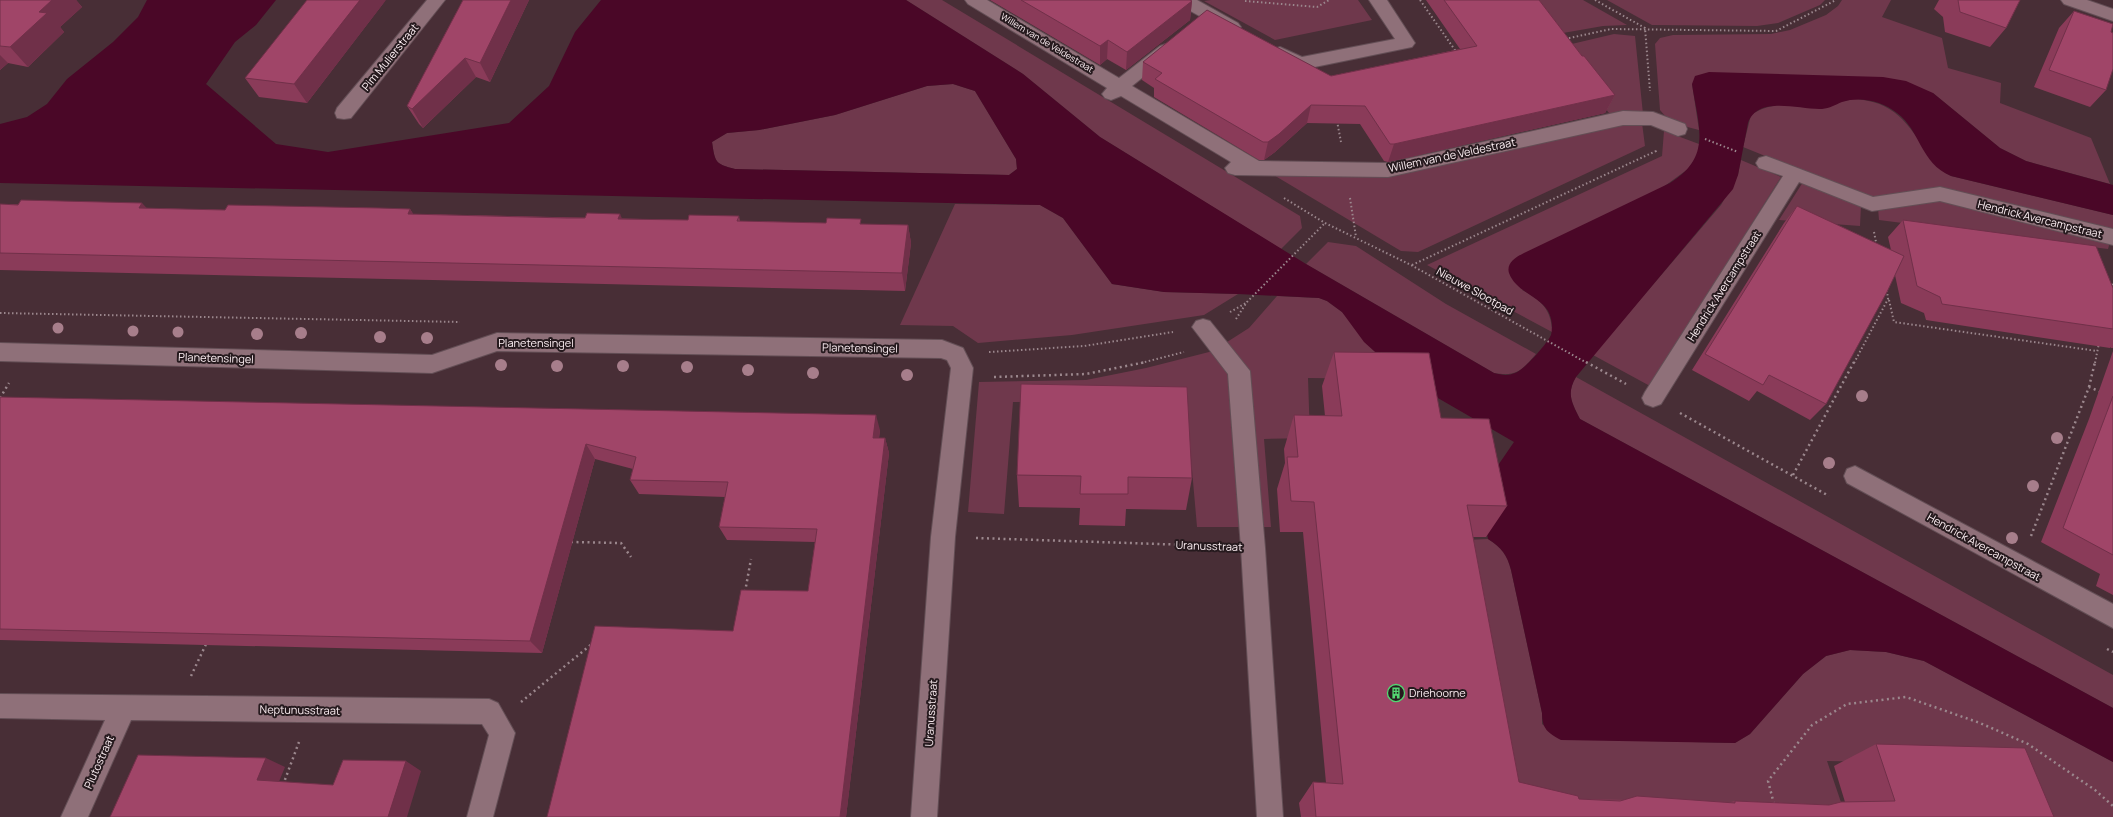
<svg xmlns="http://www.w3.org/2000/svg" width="2113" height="817" font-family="Manrope,sans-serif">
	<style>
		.green { fill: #6f384c }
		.water { fill: #4a0727; fill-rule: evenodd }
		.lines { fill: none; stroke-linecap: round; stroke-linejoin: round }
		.street-casing { stroke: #634e55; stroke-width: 2 }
		.path-far1 { stroke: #9b878d; stroke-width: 2; stroke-dasharray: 1.5 2.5; stroke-linecap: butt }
		.path { stroke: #9b878d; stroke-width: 2.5; stroke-dasharray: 2 3.5; stroke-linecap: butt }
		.street { fill: #8f7079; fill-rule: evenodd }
		.tree { fill: #a77e8b }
		.wall { fill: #8a3b59 }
		.shaded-wall { fill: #703049 }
		.building { fill: #a04568; stroke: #703049 }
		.labels { text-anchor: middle; stroke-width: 4; stroke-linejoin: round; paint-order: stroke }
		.far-street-label { font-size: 9px; fill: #fdeff3; stroke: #261a1e }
		.street-label { font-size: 11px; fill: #fdeff3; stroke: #261a1e }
		.poi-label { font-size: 11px; fill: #fdeff3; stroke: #261a1e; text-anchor: start }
	</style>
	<rect width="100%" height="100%" fill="#482e36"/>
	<path class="green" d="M906 0H942L1300 216 1302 228 1281 249 1100 137 1023 74Z
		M1211 0H1358L1372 20 1275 40 1204 1Z
		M1537 0H1583L1627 25 1603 26 1563 33Z
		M1607 0H1825L1820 5 1778 23 1757 26 1652 25Z
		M1842 0H1891L1882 17 1942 38 1948 68 2001 83 2000 103 2091 138 2110 184 2026 161 2000 148 1933 93 1692 84 1699 130C1683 126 1670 123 1660 110L1655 44 1660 38 1673 35 1771 34 1790 30 1826 15 1838 6Z
		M1614 34 1635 36 1643 114 1609 113 1559 47Z
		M953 84 975 91 1016 159 1017 169 1009 175 735 169C715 164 715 162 712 142L727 133 759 130 835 115 927 86Z
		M1853 99C1895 101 1907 123 1929 155 1936 164 1940 171 1951 176L2113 215V232L1975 197 1869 198 1743 147 1751 115C1777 96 1822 108 1853 99Z
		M1625 122 1642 123 1645 146 1418 252 1401 251 1272 174 1390 175Z
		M1664 131 1699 144 1698 154 1688 169 1522 290C1540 299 1552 310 1552 332L1427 265 1662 156Z
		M1741 160 1781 177 1650 386 1593 355 1721 205 1738 175Z
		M1803 182 1861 205 1860 226 1779 220Z
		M1941 199 2110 242 2108 249 1879 220 1878 208Z
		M955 204 1040 205 1063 218 1112 284 1164 292 1238 294 1204 315 1072 335 978 343 953 326 900 325Z
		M1328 242 1356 246 1446 304 1536 354C1522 370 1517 377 1494 373L1306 264Z
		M1277 296 1319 298 1327 301 1342 312 1405 379 1308 378 1310 438 1264 439 1271 527H1197L1186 401 1013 402 1004 514 968 512 979 382 1086 380 1146 368 1213 351 1249 328Z
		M1576 377 2113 675V708L1580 419C1572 403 1566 394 1576 377Z
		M1488 539C1502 548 1507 555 1511 570L1542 713V724L1561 739 1735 743 1750 734 1803 674 1826 656 1850 650 1886 652 1924 661 2113 762V817H2001L1980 764 1827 761 1845 814 1500 804 1442 541Z"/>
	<path class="water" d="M147 0H276L256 25 235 42 206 84 276 144 328 152 509 123 549 86 575 32 601 0H906L1023 74 1100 137 1306 264 1494 373C1502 375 1508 376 1515 373 1524 370 1547 344 1551 335 1553 328 1552 318 1548 311 1538 295 1516 292 1509 273 1506 263 1516 257 1524 253L1670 183C1713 156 1698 126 1692 84L1695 76 1709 72 1883 77 1906 81 1933 93 2000 148 2026 161 2113 185V215L1951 176C1920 163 1921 131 1897 113 1882 101 1860 96 1842 102 1835 105 1830 108 1822 109 1799 110 1758 95 1748 123L1738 175 1733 189 1576 377C1566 394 1572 403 1580 419L2113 708V762L1924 661 1886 652 1850 650 1826 656 1803 674 1750 734 1735 743 1561 740C1548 733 1542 729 1542 713L1511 570C1507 555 1502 548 1488 539L1475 468 1490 477 1514 442 1405 379 1364 342 1342 312 1327 301 1319 298 1238 294 1164 292 1112 284 1063 218 1040 205 0 183V124L27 117 47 104 67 79 113 42 138 17ZM953 84 975 91 1016 159 1017 169 1009 175 735 169C715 164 715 162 712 142L727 133 759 130 835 115 927 86Z"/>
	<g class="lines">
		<g class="street-casing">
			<path id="street" d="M427 0H445L351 118 344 119 337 118 335 113 337 108Z
				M965 0H987L1119 78 1160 46 1166 44 1172 46 1175 50 1172 54 1132 86 1259 161 1388 163 1623 111 1653 112 1685 124 1687 129 1685 134 1678 136 1651 125H1623L1388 177 1235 175 1228 173 1225 168 1231 162 1121 96 1111 100 1105 98 1102 94 1107 88 968 4Z
				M1175 0H1197L1238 23 1241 27 1238 31 1232 33 1226 31 1178 4Z
				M1369 0H1387L1415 43 1412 47 1300 70 1274 57 1271 53 1274 49 1280 47 1302 57 1395 39Z
				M2061 0H2087L2113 9V21L2064 4Z
				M1766 156 1873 197 1940 187 2113 229V245L1940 201 1872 211 1799 182 1661 404 1653 407 1645 404 1642 398 1645 392 1783 176 1759 168 1756 163 1759 158Z
				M1203 319 1210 321 1250 371 1265 548 1283 817H1257L1241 548 1228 374 1192 327 1196 321Z
				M497 333 942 340 963 348 973 368 955 537 937 817H911L931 537 951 368 947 360 941 358 497 351 432 373 0 361V343L432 355Z
				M1855 466 2113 604V628L1847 483 1844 476 1847 469Z
				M0 694 489 699 498 703 515 733 493 817H467L489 735 482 724 131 720 88 817H61L105 720 0 718Z"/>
		</g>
		<path class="path-far1" d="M1420 0 1457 53
			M1595 0 1645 28 1650 91
			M1245 1 1317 7 1329 0
			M1565 39 1611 29 1776 31 1836 0
			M1337 121 1341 142
			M1705 139 1738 152
			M1284 198 1325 223 1411 265 1587 363
			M1350 198 1356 237
			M1874 232 1877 247
			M1412 265 1656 151 1655 149
			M2111 289 2113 282
			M1889 300 1894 322 2097 351
			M1230 312 1246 303
			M0 313 460 322
			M1236 319 1247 302 1325 223
			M989 352 1084 346 1173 332
			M1141 363 1184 352
			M1854 363 1888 299 1887 291
			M2095 363 2099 343"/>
		<path class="path" d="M1586 362 1626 384
			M994 377 1086 374 1146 362
			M2089 387 2095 362
			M0 398 9 383
			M1680 413 1829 496
			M1793 475 1854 362
			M2031 536 2089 387 2101 392
			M976 538 1220 546
			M571 542 621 543 631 557
			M745 592 751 559
			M2107 649 2113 652
			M191 676 207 642
			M521 702 593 643
			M283 785 299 742
			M1774 804 1768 781 1812 725 1847 704 1906 697 1980 723 2028 744 2095 790 2113 806"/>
		<use href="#street" class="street"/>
	</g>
	<g class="tree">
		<circle cx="58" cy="328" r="5.5"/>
		<circle cx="133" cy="331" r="5.5"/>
		<circle cx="178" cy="332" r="5.5"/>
		<circle cx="301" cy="333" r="6"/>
		<circle cx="257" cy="334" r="6"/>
		<circle cx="380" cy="337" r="6"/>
		<circle cx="427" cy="338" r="6"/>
		<circle cx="501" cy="365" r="6"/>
		<circle cx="557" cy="366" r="6"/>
		<circle cx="623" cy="366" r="6"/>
		<circle cx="687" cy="367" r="6"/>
		<circle cx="748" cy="370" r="6"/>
		<circle cx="813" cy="373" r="6"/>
		<circle cx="907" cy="375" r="6"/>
		<circle cx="1862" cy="396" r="6"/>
		<circle cx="2057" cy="438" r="6"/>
		<circle cx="1829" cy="463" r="6"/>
		<circle cx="2033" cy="486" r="6"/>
		<circle cx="2012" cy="538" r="6"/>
	</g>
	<path class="wall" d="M0 0H76L82 7 60 27 64 32 28 67 8 63 0 70Z
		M463 0H529L490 82 476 77 423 128 419 124 407 106Z
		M990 0H1190L1192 1 1190 20 1126 70 1107 59 1100 65Z
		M1426 0H1539L1582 56 1615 95 1605 113 1388 162 1384 161 1360 124 1307 123 1275 152 1264 160H1259L1154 97V88L1142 80 1143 62 1331 76 1460 49Z
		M1939 0H2020L2006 28 1990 47 1945 32 1943 17 1934 9Z
		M385 1 307 103 259 97 245 78Z
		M2074 11 2111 32 2106 90 2090 107 2034 87 2059 28Z
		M0 204 225 210 410 209 413 214 688 220 739 216 740 221 908 225 911 243 905 291 0 270Z
		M1797 206 1891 250 1888 237 1903 220 2113 288V348H2111V347L2110 348 1926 320 1924 313 1901 303 1895 275 1826 404 1810 420 1757 391 1749 401 1692 370 1784 223Z
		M2113 351V595L2096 586 2100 574 2041 542 2089 419Z
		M1334 352 1441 418 1507 506 1486 537H1473L1519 782 1579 799 1731 802 1735 801 1829 805 1845 802 1834 766 1876 744 2054 817H1301L1299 803 1313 782 1326 783 1303 532H1280L1277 489 1285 463 1284 449 1294 415 1325 416 1322 386Z
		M0 397 880 430 879 438H885L889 453 846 817H547L733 631 808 591 815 542 727 540 719 527 725 497 639 494 630 480 633 469 595 459 542 653 0 640Z
		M1017 475 1192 478 1186 510 1126 509 1125 526 1079 525 1080 508 1019 507Z"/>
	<path class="shaded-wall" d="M52 0H76L82 7 60 27 64 32 28 67 10 47 39 12Z
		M360 0H386L307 103 294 84Z
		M511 0H529L490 82 480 63Z
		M1192 1 1190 20 1126 70 1127 52Z
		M1108 40 1107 59 1100 65V46Z
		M0 55 8 63 0 70Z
		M465 58 476 77 423 128 412 109Z
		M1615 95 1605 113 1388 162 1394 144Z
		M1311 105 1307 123 1275 152 1264 160 1268 142Z
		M142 203 159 221 139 208Z
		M410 209 422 227 408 214Z
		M620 214 628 232 618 219Z
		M908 225 911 243 905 291 902 273Z
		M876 415 880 430 877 453 873 438Z
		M885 438 889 453 846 817H840Z
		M586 444 595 459 542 653 530 641Z
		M266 758 285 767 276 789 257 780Z
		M406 761 421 771 407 817H388Z"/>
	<path class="building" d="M0 0H52L39 12 47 13 10 47 0 46Z
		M307 0H360L294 84 245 78Z
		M463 0H511L480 63 465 58 412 109 407 106Z
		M1021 0H1190L1192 1 1127 52 1108 40 1100 46Z
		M1444 0H1539L1582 56H1584L1615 95 1394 144H1390L1365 106 1311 105 1279 134 1268 142H1263L1155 79 1162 73 1143 62 1207 10 1331 76 1477 46Z
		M1958 0H2020L2006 28 1960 12Z
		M2074 11 2113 24 2111 32 2113 33V69L2106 90 2049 70Z
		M21 200 142 203 139 208 225 210 228 205 379 208 410 209 408 214 567 218H585L587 213 620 214 618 219 688 220 689 215 739 216 737 221 826 223 827 218 861 219 860 224 908 225 902 273 0 253V204L18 205Z
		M1797 206 1904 256 1887 292 1826 404 1769 375 1763 385 1705 354Z
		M1903 220 2096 246 2113 288V329L1942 304 1940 297 1917 286Z
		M1334 352 1429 353 1441 418 1489 419 1507 506 1467 505 1519 782 1578 796 1579 799 1620 801 1637 796 1735 803V801L1829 805 1841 802 1895 801 1876 744 2025 748 2054 817H1316L1313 782 1343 784 1314 502 1291 501 1287 457H1298L1294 415 1342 416Z
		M1021 384 1187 387 1192 478 1128 477V494H1080L1081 476 1017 475Z
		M2113 396V555L2063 528Z
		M0 397 876 415 873 438H885L840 817H547L595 626 733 631 741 590 808 591 817 529 719 527 728 482 630 480 636 457 586 444 530 641 0 629Z
		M138 755 266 758 257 780 333 785 343 760 406 761 388 817H110Z"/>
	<defs>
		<g id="building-ring" transform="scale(0.9)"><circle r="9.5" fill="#261a1e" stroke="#53d672" stroke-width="1.5"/><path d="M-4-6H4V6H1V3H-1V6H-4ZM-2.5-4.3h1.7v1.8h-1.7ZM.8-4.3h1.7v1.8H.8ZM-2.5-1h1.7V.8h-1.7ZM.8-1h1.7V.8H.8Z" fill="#53d672"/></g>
	</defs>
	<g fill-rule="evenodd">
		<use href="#building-ring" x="1396" y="693"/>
	</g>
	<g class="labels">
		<g class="far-street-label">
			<text transform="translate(1047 43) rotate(31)" y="3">Willem van de Veldestraat</text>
		</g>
		<g class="street-label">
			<text transform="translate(390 57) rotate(-51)" y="4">Pim Mulierstraat</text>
			<text transform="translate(1452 155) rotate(-12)" y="4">Willem van de Veldestraat</text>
			<text transform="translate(2040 219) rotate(14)" y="4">Hendrick Avercampstraat</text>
			<text transform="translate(1724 286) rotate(-58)" y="4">Hendrick Avercampstraat</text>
			<text transform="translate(1475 291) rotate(29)" y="4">Nieuwe Slootpad</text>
			<text x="536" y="347">Planetensingel</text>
			<text transform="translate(860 348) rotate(1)" y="4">Planetensingel</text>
			<text transform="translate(216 358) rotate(2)" y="4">Planetensingel</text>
			<text transform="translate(1209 546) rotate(2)" y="4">Uranusstraat</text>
			<text transform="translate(1984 547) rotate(29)" y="4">Hendrick Avercampstraat</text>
			<text transform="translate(300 710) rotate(1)" y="4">Neptunusstraat</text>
			<text transform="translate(931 713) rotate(-86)" y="4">Uranusstraat</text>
			<text transform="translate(99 762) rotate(-66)" y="4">Plutostraat</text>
		</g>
		<g class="poi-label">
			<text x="1409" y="697">Driehoorne</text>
		</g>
	</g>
</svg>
